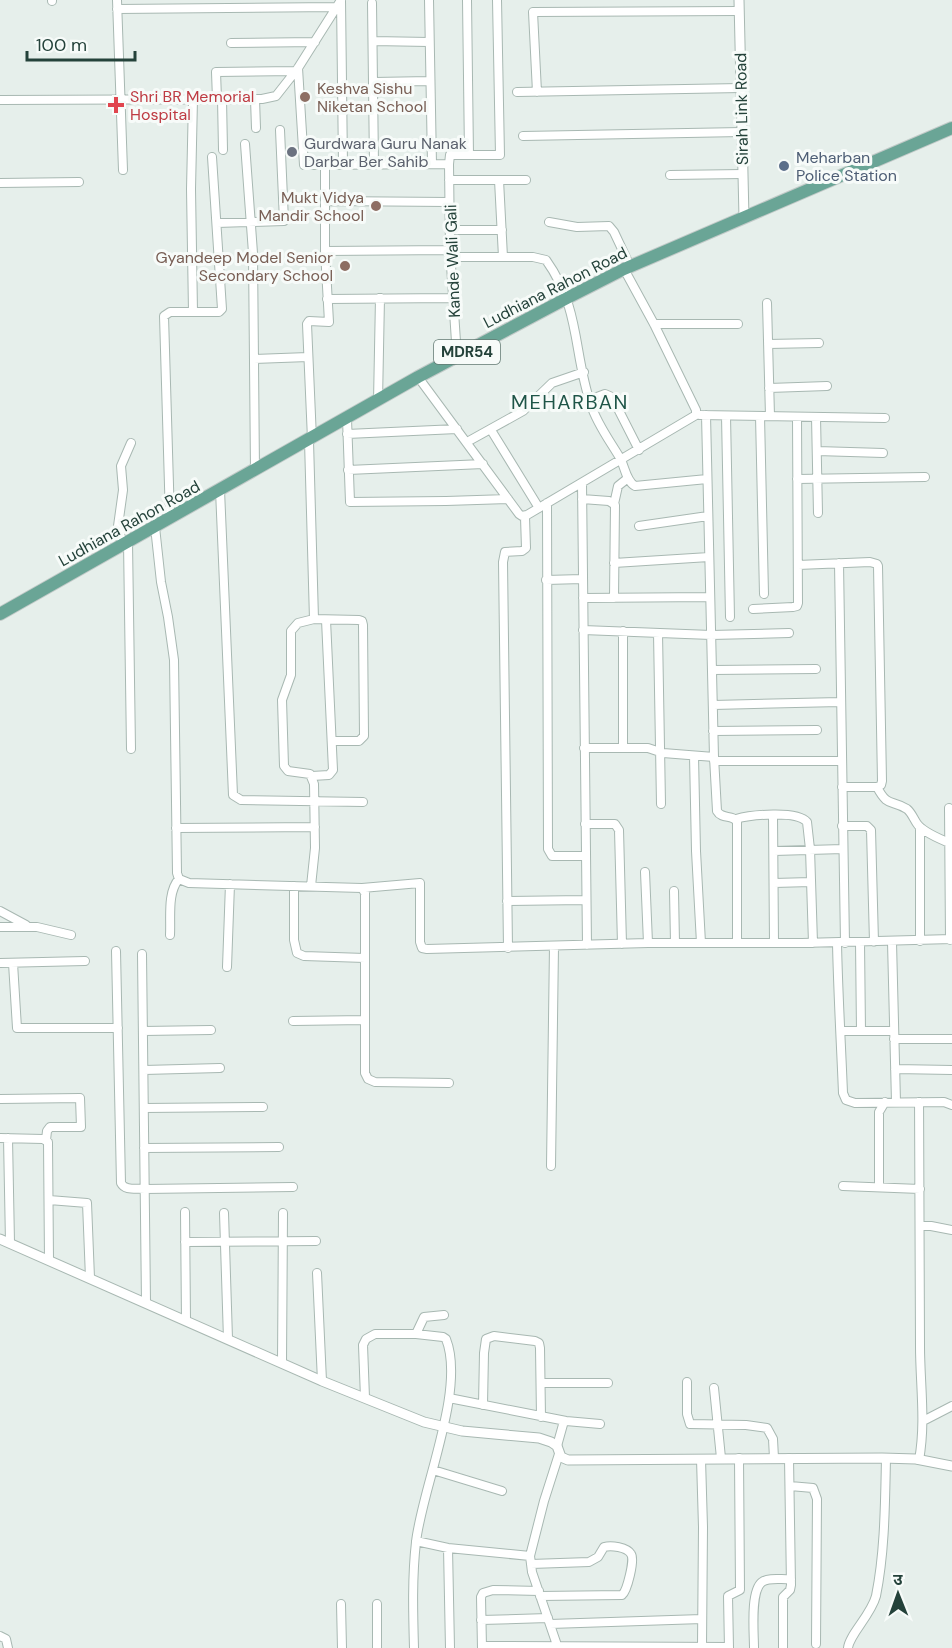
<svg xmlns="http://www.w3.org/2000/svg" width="952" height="1648" font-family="'DM Sans','Noto Sans Devanagari',sans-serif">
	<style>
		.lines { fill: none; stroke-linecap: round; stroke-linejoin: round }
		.minor-casing { stroke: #a8b8b2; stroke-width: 10 }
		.tertiary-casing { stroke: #a8b8b2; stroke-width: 11 }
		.primary-casing { stroke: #c2cac8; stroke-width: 14 }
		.minor { stroke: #fff; stroke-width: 8 }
		.tertiary { stroke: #fff; stroke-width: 9 }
		.primary { stroke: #6aa596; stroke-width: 12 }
		.education-dot { fill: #8d6e63; stroke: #f7fbf9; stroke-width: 2 }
		.health-dot { fill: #e0444e; stroke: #f7fbf9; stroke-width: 2 }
		.worship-dot { fill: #6b7280; stroke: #f7fbf9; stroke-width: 2 }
		.service-dot { fill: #5c6f8a; stroke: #f7fbf9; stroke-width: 2 }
		.labels { text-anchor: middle; stroke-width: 6; stroke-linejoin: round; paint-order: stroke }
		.shield { fill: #f7fbf9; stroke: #637a73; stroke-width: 1.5 }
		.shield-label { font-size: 15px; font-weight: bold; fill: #24423a }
		.education-label { font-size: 16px; fill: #785e54; stroke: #f7fbf9; text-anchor: end }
		.health-label { font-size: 16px; fill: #be3a42; stroke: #f7fbf9; text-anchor: start }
		.street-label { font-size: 16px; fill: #24423a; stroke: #f7fbf9 }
		.worship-label { font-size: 16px; fill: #5b616d; stroke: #f7fbf9; text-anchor: start }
		.service-label { font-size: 16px; fill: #4e5e75; stroke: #f7fbf9; text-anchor: start }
		.quarter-label { font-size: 20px; letter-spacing: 1.5px; fill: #1f5548; stroke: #f7fbf9 }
	</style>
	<rect width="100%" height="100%" fill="#e6efeb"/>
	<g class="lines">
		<g class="minor-casing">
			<path id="minor" d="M52 0V1
				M117 0 123 170
				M341 0 343 165
				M429 0 432 164
				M467 0 469 155
				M372 3 374 165
				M117 9 336 7
				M373 41 429 42
				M231 43 315 42
				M298 68 304 165 449 164
				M374 82 430 81
				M517 92 741 88
				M537 92 533 12 739 11
				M193 99 191 189 193 312
				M217 99 216 72 296 71
				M222 99 223 150
				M255 99 256 128
				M0 100 262 99 276 96 298 68 341 0
				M523 136 742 132
				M245 144 253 253 255 471
				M670 175 743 174
				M449 180H526
				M499 180 503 257
				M0 183 79 182
				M325 201 449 202
				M549 222 577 227 609 226 614 232 630 266
				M217 223 284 221 280 130
				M450 230H502
				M325 251 450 250
				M451 257H533L546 260C581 309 573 353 591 405 597 424 610 441 620 458 625 467 626 481 635 486L707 479
				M327 299 452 298
				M767 303 770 416
				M654 324H738
				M768 344 819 343
				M457 357 450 250 449 164 450 155H500L497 0
				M254 359 308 357
				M418 377 519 514 522 516 527 515 696 415V410L654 324 624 269
				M769 388 827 386
				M589 400 605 394 612 397 639 450
				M378 401 380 298
				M700 415 885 418
				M726 416 730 617
				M760 416 764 594
				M816 417 818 513
				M347 419 350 502 446 501 508 499
				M491 430 539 508
				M347 434 457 429
				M312 439 307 324 309 321 329 322 325 251V165
				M309 441 314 619 359 620 362 621 363 625 364 736 359 741H332
				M467 442 523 411 552 383 584 372
				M817 451 883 453
				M348 470 483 464
				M797 479 925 477
				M582 483 587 945
				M220 490 233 795 241 800 363 802
				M582 499 609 501 615 505 614 598
				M547 503 548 849 552 856H585
				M614 504 618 486 628 478
				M170 519 164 316 170 312H219L222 309 212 157
				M639 526 708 516
				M155 527 161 582 168 617 174 660 177 873 179 879 189 883 362 888 365 893V1073L368 1079 375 1082 449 1083
				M128 542 131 749
				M123 545 118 526 123 490 121 466 131 443
				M614 563 709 557
				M839 563 845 943
				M798 565 870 562 877 564 878 566 882 781 881 785 877 787H842
				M546 580 582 579
				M583 598 710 597
				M753 609 793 607 797 606 798 603 797 417
				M583 630 711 635 789 633
				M623 631V747
				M658 633 661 804
				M712 670 816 669
				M713 705 840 702
				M713 731 817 730
				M584 748H648L663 753 714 757
				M694 756 696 851 701 943
				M714 761H841
				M312 776 329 775 333 770 326 620
				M877 787C888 808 891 799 907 809 912 813 914 820 918 825 925 833 942 840 952 844
				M949 808 950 940
				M773 816 774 943
				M736 819C750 815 797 810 807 822L810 849 813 943
				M585 824H615L619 830 622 944
				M842 826H867L871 830 874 942
				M920 827V941
				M176 828 315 827
				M774 851 843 849
				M645 872 648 943
				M774 883 811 882
				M294 886V940L297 953 304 956 365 958
				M311 886 315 848 314 784 310 774 288 771 284 766 282 700 291 675V631L298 623 314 619
				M362 888 420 883V942L422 948 427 949 648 943H737V822C733 814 722 820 717 811L714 757 706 415
				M674 891 675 943
				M507 901 585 900
				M0 911 26 925
				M0 927H37L71 935
				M170 935C171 918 167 892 179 879
				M860 942 861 1031
				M892 942 896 1102
				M737 943H802L952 939
				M837 943C838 993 841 1043 843 1093L846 1100 855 1103 944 1102 952 1105
				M508 948 503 562 505 552 522 551 526 548 525 517
				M116 951 121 1183C125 1191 136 1188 145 1189L293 1187
				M142 954 146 1303
				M0 963 85 961
				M13 963 17 1028H118
				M227 967 230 884
				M293 1021 365 1020
				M143 1031 211 1030
				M841 1031H894
				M894 1039H952
				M895 1069 952 1070
				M144 1070 220 1068
				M0 1099 80 1098 81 1127H50L47 1131 46 1140
				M919 1102C920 1183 919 1264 920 1346 920 1384 926 1422 919 1460
				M144 1108 263 1107
				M0 1138 43 1139 48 1142 49 1260
				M8 1138 10 1243
				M144 1148 279 1147
				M551 1166 554 946
				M843 1186 920 1189
				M879 1187V1112L885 1102
				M49 1200 87 1203 90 1278
				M185 1212 186 1320
				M224 1213 228 1339
				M921 1226H931L952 1230
				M185 1242 316 1241
				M317 1273 322 1381
				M282 1363 283 1213
				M687 1382V1414L690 1424 746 1425 767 1428 773 1439 774 1458
				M541 1383H608
				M714 1388 721 1458
				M365 1398 363 1345 366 1339 375 1334H416L424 1317 444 1315
				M449 1398 566 1421 600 1424
				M483 1405 484 1353 486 1339 494 1336 535 1341 539 1343 540 1348 541 1417
				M923 1421 952 1406
				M557 1446 564 1421
				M701 1459 703 1527 702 1646
				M433 1470 502 1491
				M790 1486 813 1488 817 1499 816 1644
				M416 1541 448 1548 530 1556
				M448 1548 450 1648
				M531 1564 589 1562 598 1557 604 1547C611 1545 627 1547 631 1554 635 1560 627 1591 622 1595L540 1596
				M341 1604 342 1648
				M481 1620 548 1618
				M550 1624 702 1619
				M0 1636 6 1639 8 1648
				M482 1646 729 1647
				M377 1648V1604
				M414 1648C413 1613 412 1577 416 1542 422 1488 466 1389 446 1339L443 1337 416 1334
				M482 1648 481 1597 483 1593 493 1590 539 1591
				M558 1648 532 1572 530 1556 544 1501 559 1454
				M729 1648 728 1596 740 1590 739 1458
				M754 1648C754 1633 750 1591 762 1582 769 1577 783 1580 791 1579
				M783 1648V1597L790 1590 791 1585 789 1458
				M848 1648C849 1635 871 1615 876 1596 885 1551 885 1503 886 1458"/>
		</g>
		<g class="tertiary-casing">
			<path id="tertiary" d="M739 0 744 218
				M0 1239 322 1381 424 1422 462 1431 539 1438 551 1442 557 1446 561 1457 568 1460 882 1458 916 1459 952 1466"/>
		</g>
		<g class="primary-casing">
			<path id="primary" d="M0 614 418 377 567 298 624 269 952 128"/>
		</g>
		<use href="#minor" class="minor"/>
		<use href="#tertiary" class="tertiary"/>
		<use href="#primary" class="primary"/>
	</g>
	<g class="education-dot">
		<circle cx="305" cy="97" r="6"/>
		<circle cx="376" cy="206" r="6"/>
		<circle cx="345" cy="266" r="6"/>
	</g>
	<path class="health-dot" d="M113 96h6v6h6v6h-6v6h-6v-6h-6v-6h6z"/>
	<circle class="worship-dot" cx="292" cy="152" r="6"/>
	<circle class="service-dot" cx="784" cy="166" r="6"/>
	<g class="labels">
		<rect class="shield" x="434" y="340" width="66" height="24" rx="4.5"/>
		<g class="shield-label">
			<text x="467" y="357">MDR54</text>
		</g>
		<g class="education-label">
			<text x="317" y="94" text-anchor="start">Keshva Sishu<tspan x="317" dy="18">Niketan School</tspan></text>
			<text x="364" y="203">Mukt Vidya<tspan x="364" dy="18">Mandir School</tspan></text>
			<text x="333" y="263">Gyandeep Model Senior<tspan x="333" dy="18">Secondary School</tspan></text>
		</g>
		<g class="health-label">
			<text x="130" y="102">Shri BR Memorial<tspan x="130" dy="18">Hospital</tspan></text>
		</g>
		<g class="street-label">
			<text transform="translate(741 109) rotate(-91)" y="6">Sirah Link Road</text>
			<text transform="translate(452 261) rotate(-92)" y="6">Kande Wali Gali</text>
			<text transform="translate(555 287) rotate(-27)" y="6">Ludhiana Rahon Road</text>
			<text transform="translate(129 523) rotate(-29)" y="6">Ludhiana Rahon Road</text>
		</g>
		<g class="worship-label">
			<text x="304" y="149">Gurdwara Guru Nanak<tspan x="304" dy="18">Darbar Ber Sahib</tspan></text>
		</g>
		<g class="service-label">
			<text x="796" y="163">Meharban<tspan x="796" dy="18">Police Station</tspan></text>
		</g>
		<g class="quarter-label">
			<text x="570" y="409">MEHARBAN</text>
		</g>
	</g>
	<g transform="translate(898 1594) rotate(359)" stroke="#f7fbf9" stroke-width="4.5" paint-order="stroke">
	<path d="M0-4.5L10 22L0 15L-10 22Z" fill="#24423a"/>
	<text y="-9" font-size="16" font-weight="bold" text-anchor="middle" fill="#24423a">उ</text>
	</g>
	<path d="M27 51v9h108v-9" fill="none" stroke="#24423a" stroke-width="3"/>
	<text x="36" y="51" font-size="18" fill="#24423a" stroke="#f7fbf9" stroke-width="4.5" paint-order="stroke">100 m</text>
</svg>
